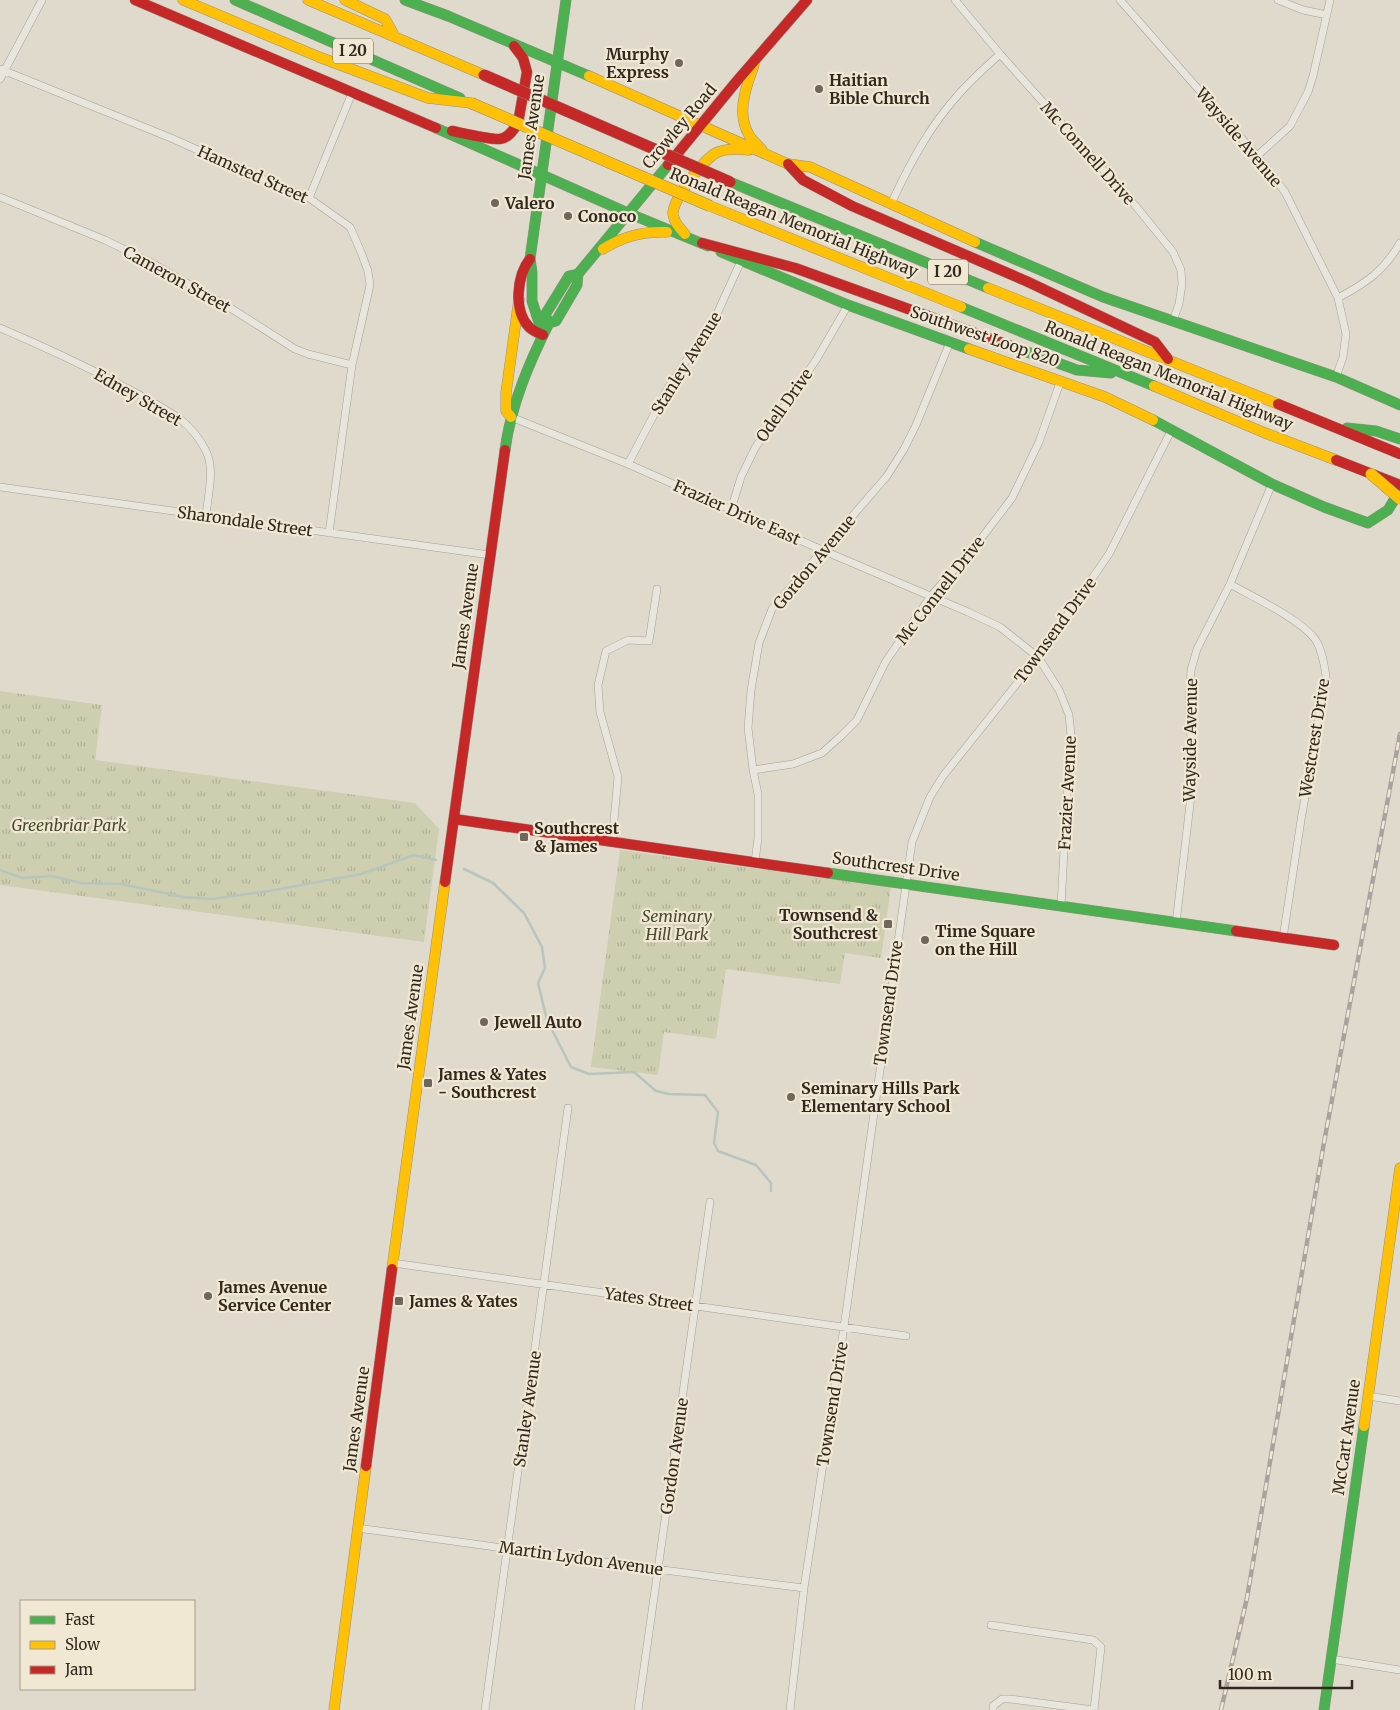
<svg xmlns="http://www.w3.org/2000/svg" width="1400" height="1710" font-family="Merriweather,serif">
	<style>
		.park { fill: url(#park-tufts) }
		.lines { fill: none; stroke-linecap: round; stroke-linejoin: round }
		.stream { stroke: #b7c5bc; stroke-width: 2.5 }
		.street-casing { stroke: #a59f95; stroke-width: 8 }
		.fast-casing { stroke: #958f85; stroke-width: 11 }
		.slow-casing { stroke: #958f85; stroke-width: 11 }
		.jam-casing { stroke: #958f85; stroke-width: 11 }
		.street { stroke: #e8e5dd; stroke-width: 7 }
		.fast { stroke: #4caf50; stroke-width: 10 }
		.slow { stroke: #ffc107; stroke-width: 10 }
		.jam { stroke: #c62828; stroke-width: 10 }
		.rail-casing { stroke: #a8a49d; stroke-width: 4.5 }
		.rail { stroke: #f1e8d3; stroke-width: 2.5; stroke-dasharray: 8; stroke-linecap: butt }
		.slow-bridge-casing { stroke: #8b857c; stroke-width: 12; stroke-linecap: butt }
		.jam-bridge-casing { stroke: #8b857c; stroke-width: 12; stroke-linecap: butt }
		.slow-bridge { stroke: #ffc107; stroke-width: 11 }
		.jam-bridge { stroke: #c62828; stroke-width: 11 }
		.poi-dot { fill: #6f665c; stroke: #f1e8d3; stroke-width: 2 }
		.labels { text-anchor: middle; stroke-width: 4.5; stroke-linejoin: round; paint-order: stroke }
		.shield { fill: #f1e8d3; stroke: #6b6255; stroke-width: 1 }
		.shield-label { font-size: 15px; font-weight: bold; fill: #32281f }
		.poi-label { font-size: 16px; font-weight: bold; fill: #32281f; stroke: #f1e8d3; text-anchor: start }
		.street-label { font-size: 16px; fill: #32281f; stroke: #f1e8d3 }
		.park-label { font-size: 16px; font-style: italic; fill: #444c28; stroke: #f1e8d3 }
	</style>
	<defs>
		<pattern id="park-tufts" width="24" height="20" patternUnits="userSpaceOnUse" patternTransform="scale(1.25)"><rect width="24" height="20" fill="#ceceb0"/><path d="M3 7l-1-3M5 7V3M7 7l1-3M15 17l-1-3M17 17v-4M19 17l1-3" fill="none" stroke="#b1b197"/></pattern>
	</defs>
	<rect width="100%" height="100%" fill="#e0dacc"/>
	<path class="park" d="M0 691 102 705 95 760 415 803 439 829 424 942 0 885Z
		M620 850 891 887 881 958 845 953 840 984 726 969 716 1039 664 1032 658 1075 591 1067Z"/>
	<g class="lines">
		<path class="stream" d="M464 869 493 883 524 913 542 947 545 968 538 983 547 1020 571 1067 589 1074 634 1072 656 1091 669 1094 705 1095 718 1112 714 1143 718 1151 756 1165 771 1183V1191
			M0 870 22 878 52 876 81 883 121 884 183 897 212 899 269 891 361 874 414 855 436 860"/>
		<g class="street-casing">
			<path id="street" d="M955 0 1000 54 1134 204 1173 252 1181 270 1182 284 1179 304 1173 321
				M1120 0 1257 156 1285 192 1338 298 1346 334 1343 357 1336 377
				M1278 0 1303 10 1327 15
				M0 69 171 138 269 182 309 198 350 227 361 252 368 271 370 285 352 365 329 533
				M0 79 42 0
				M1257 156 1290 126 1308 92 1313 76 1330 0
				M0 197 105 240 150 262 232 309 295 349 308 354 352 365
				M309 198 352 93
				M891 204C909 165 929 127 958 95 971 80 986 67 1000 54
				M1338 298C1366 283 1384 271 1400 243
				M0 328C40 345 79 363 117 383 138 394 160 405 180 419 190 427 200 439 206 451 215 469 208 495 206 515
				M511 417 628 464 822 550 968 612 1000 627 1038 657 1059 690 1069 715 1072 746 1068 776 1061 906
				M628 464 668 388 716 316 741 261
				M0 487 490 555
				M731 510 741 477 755 448 816 360 848 305
				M1230 584C1253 597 1300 619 1315 639 1322 649 1324 664 1326 676L1301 820 1283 938
				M753 770 793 764 822 753 841 736 857 720 886 661 931 596 980 540 1012 498 1039 442 1061 380
				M612 842 618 777 600 712 598 685 606 651 628 640 649 641 657 589
				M755 862 758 838V794L753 770 748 728 751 690 759 643 772 609 887 476 904 449 916 425 950 342
				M1176 923 1193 779 1189 701 1191 670 1197 649 1230 584 1272 484
				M393 1263 906 1336
				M1368 1396 1400 1401
				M357 1528C506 1548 655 1570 804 1588
				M991 1625 1093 1640 1101 1647 1094 1710
				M1331 1659 1400 1670
				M485 1710 568 1108
				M638 1710 710 1202
				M790 1710 804 1588 844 1327 912 842 930 797 943 776 1038 657 1109 554 1172 429
				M993 1710V1706L1002 1699H1010L1094 1710"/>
		</g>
		<g class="fast-casing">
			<path id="fast" d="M235 0 460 98
				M405 0 448 16 589 76
				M436 128 628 213 708 246
				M730 182 988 288
				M975 242 1103 297 1336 377 1400 405
				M721 252 848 305 969 349
				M961 307 1154 386
				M549 323 545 315 569 276 578 274 668 165
				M543 335 532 301V272L530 259 566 0
				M1019 349 1077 370 1111 373
				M1153 420 1272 484 1324 507 1368 523 1388 510 1400 490
				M1347 428 1376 431 1400 439
				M505 450C511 405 529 363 549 323L556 321 577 285 578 274
				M828 873 1236 931
				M1324 1710 1364 1426"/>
		</g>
		<g class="slow-casing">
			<path id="slow" d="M183 0 319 57 428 98 471 103
				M308 0 484 75
				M345 0 385 19 395 37
				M754 65C746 87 736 113 749 135 752 140 758 145 762 150
				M589 76 788 164 810 167 975 242
				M710 206 961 307
				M685 234C680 228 674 223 673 214 672 200 705 157 718 152 728 148 739 149 749 150
				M603 249C623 236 643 231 667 232
				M988 288 1278 404
				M969 349 1105 397 1153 420
				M1154 386 1265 433 1336 460
				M511 417 506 411V393L519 299
				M392 1269 445 882
				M1364 1426 1400 1168
				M334 1710 366 1466"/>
		</g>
		<g class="jam-casing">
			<path id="jam" d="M135 0 436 128
				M452 131C462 133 492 140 500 139 509 138 514 129 518 123L527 72 523 58 514 46
				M788 164 803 180 852 206 1026 281 1155 342 1168 359
				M668 165 736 82 807 0
				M702 243 795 268 1019 349
				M530 259C517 275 513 311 529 327 533 331 538 333 543 335
				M1278 404 1400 454
				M1336 460 1400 485
				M454 819 828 873
				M445 882 505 450
				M1236 931 1334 945
				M366 1466 392 1269"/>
		</g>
		<use href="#street" class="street"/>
		<use href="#fast" class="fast"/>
		<use href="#slow" class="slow"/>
		<use href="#jam" class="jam"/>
		<g class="rail-casing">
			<path id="rail" d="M1221 1710 1247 1598 1323 1148 1400 734"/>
		</g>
		<use href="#rail" class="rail"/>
		<g class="slow-bridge-casing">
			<path id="slow-bridge" d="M471 103 710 206
				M1371 474 1400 499"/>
		</g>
		<g class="jam-bridge-casing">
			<path id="jam-bridge" d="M484 75 730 182"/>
		</g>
		<use href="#slow-bridge" class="slow-bridge"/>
		<use href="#jam-bridge" class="jam-bridge"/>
	</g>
	<g class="poi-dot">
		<circle cx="679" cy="63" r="5"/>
		<circle cx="819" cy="89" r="5"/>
		<circle cx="495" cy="203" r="5"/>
		<circle cx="568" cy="216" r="5"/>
		<rect x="519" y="832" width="10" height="10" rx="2.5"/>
		<rect x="883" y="919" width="10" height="10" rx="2.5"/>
		<circle cx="925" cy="940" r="5"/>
		<circle cx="484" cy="1022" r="5"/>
		<rect x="423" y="1078" width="10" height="10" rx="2.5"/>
		<circle cx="791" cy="1097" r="5"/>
		<circle cx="208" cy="1296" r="5"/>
		<rect x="394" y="1296" width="10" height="10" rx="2.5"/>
	</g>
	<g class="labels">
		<g class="shield">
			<rect x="333" y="38.5" width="40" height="25" rx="4"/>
			<rect x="928" y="259.5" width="40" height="25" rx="4"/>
		</g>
		<g class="shield-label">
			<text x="353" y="56">I 20</text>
			<text x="948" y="277">I 20</text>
		</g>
		<g class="poi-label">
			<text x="669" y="60" text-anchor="end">Murphy<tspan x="669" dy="18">Express</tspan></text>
			<text x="829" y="86">Haitian<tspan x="829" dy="18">Bible Church</tspan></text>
			<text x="505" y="209">Valero</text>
			<text x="578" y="222">Conoco</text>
			<text x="534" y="834">Southcrest<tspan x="534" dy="18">&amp; James</tspan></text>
			<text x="878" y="921" text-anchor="end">Townsend &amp;<tspan x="878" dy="18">Southcrest</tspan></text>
			<text x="935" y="937">Time Square<tspan x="935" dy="18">on the Hill</tspan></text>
			<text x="494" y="1028">Jewell Auto</text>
			<text x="438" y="1080">James &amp; Yates<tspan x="438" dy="18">- Southcrest</tspan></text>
			<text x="801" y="1094">Seminary Hills Park<tspan x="801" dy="18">Elementary School</tspan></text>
			<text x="218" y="1293">James Avenue<tspan x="218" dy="18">Service Center</tspan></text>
			<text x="409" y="1307">James &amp; Yates</text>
		</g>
		<g class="street-label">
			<text transform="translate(679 126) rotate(-50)" y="6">Crowley Road</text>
			<text transform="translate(531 127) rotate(-82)" y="6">James Avenue</text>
			<text transform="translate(1239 137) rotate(50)" y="6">Wayside Avenue</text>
			<text transform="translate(1088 153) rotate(48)" y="6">Mc Connell Drive</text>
			<text transform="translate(253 174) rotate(24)" y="6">Hamsted Street</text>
			<text transform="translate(794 222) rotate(22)" y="6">Ronald Reagan Memorial Highway</text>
			<text transform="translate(177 279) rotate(29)" y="6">Cameron Street</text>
			<text transform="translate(985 336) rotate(19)" y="6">Southwest Loop 820</text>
			<text transform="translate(686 363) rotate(-58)" y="6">Stanley Avenue</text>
			<text transform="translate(1169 375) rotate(22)" y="6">Ronald Reagan Memorial Highway</text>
			<text transform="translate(138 397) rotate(30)" y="6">Edney Street</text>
			<text transform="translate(784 405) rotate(-55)" y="6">Odell Drive</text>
			<text transform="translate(737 512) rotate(24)" y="6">Frazier Drive East</text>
			<text transform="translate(245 521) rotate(8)" y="6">Sharondale Street</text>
			<text transform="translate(814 562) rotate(-50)" y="6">Gordon Avenue</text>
			<text transform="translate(940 590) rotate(-52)" y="6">Mc Connell Drive</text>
			<text transform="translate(465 616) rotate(-82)" y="6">James Avenue</text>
			<text transform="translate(1055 630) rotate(-54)" y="6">Townsend Drive</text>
			<text transform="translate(1314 738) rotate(-81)" y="6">Westcrest Drive</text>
			<text transform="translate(1190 740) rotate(-89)" y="6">Wayside Avenue</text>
			<text transform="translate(1067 793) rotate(-87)" y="6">Frazier Avenue</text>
			<text transform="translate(896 866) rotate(8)" y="6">Southcrest Drive</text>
			<text transform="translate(888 1003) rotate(-82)" y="6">Townsend Drive</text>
			<text transform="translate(410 1017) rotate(-82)" y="6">James Avenue</text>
			<text transform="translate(649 1299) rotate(8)" y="6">Yates Street</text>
			<text transform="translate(832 1404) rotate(-81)" y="6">Townsend Drive</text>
			<text transform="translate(527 1409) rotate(-82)" y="6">Stanley Avenue</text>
			<text transform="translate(356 1419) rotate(-82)" y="6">James Avenue</text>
			<text transform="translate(1346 1437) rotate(-82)" y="6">McCart Avenue</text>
			<text transform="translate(674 1456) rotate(-82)" y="6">Gordon Avenue</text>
			<text transform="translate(581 1558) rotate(8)" y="6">Martin Lydon Avenue</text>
		</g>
		<g class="park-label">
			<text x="69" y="831">Greenbriar Park</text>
			<text x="677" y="922">Seminary<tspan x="677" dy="18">Hill Park</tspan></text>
		</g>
	</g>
	<rect x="20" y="1600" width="175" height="90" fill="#f1e8d3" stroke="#a59b8b"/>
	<rect x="30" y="1616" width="25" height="8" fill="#4caf50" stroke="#a59b8b"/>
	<text x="65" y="1625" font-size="15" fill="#32281f">Fast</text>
	<rect x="30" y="1641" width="25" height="8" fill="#ffc107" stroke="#a59b8b"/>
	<text x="65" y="1650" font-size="15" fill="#32281f">Slow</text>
	<rect x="30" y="1666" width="25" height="8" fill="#c62828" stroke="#a59b8b"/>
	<text x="65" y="1675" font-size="15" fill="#32281f">Jam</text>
	<path d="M1220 1680v8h132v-8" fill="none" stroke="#32281f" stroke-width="2.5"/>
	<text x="1228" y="1680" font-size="15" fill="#32281f" stroke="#f1e8d3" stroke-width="4" paint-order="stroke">100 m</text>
</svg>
